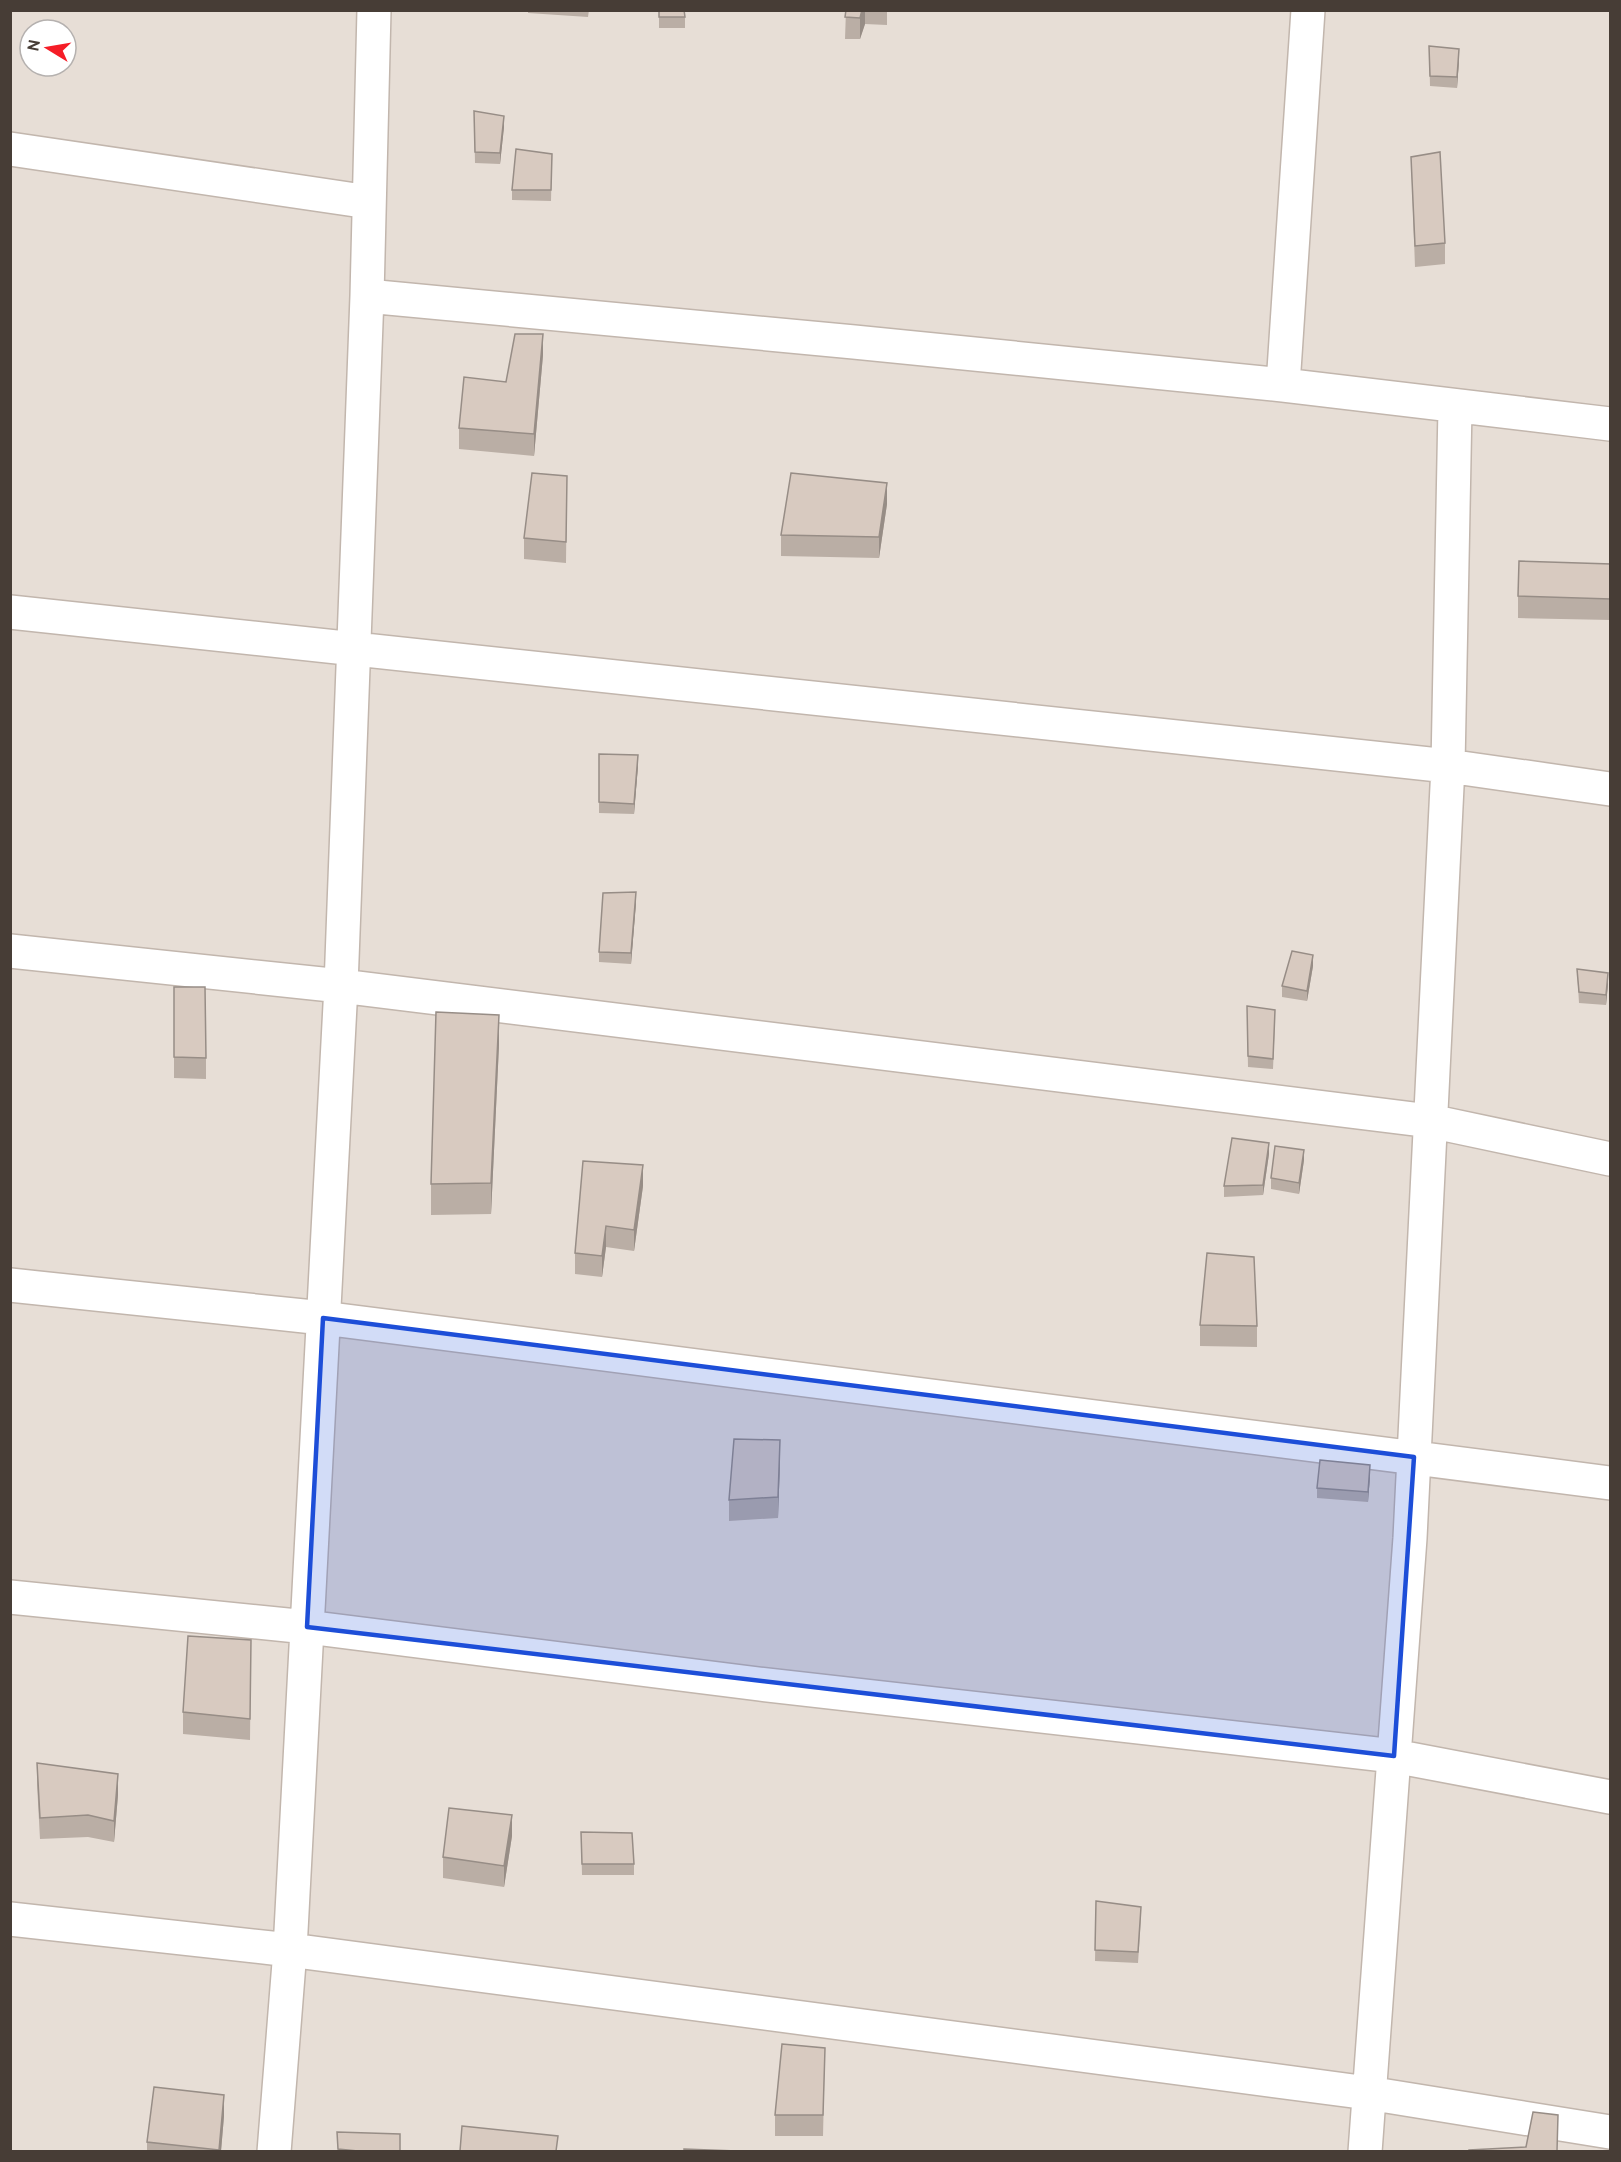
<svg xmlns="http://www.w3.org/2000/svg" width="1621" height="2162" font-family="Overpass,sans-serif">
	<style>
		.residential { fill: #e7ded6; fill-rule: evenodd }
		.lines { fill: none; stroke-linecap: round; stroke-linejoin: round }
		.minor-casing { stroke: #c2b6ad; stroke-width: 36 }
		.minor { stroke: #fff; stroke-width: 33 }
		.wall { fill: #baaea5 }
		.shaded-wall { fill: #978d86 }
		.building { fill: #d8cac0; stroke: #978d86; stroke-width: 1.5 }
		.marked { fill: #1d4ed8; fill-opacity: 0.2; stroke: #1d4ed8; stroke-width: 4.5; stroke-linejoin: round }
	</style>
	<rect width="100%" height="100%" fill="#f3ede8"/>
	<path class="residential" d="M11 11H1610V2151H11ZM30 30H66V66H30Z"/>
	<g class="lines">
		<g class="minor-casing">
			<path id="minor" d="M10 149 369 202
				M367 296 854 342 1283 385 1610 424
				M1283 385 1308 10
				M10 612 1448 766 1610 789
				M10 951 341 986 1430 1121 1610 1159
				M10 1285 323 1318 1610 1483
				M10 1597 307 1627 759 1684 1394 1756 1610 1797
				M10 1919 290 1950 1368 2093 1610 2132
				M274 2152 290 1950 341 986 367 296 374 10
				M1365 2152 1410 1538 1448 766 1455 407"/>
		</g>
		<use href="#minor" class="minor"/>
	</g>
	<path class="wall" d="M528 10H589L588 17 528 13Z
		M846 10H887V25L865 24 860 39H845Z
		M659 17H685V28H659Z
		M1429 46 1459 60 1457 88 1430 86Z
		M474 111 504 127 500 164 475 163Z
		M552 154 551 201 512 200V190Z
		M1411 157 1445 243V264L1415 267Z
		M543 355 534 456 459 449V428Z
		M567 476 566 563 524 559V538Z
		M887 504 879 558 781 556V535Z
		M1611 564V620L1518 618V596Z
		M599 754 638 766 634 814 599 813Z
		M636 903 631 964 599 962V952Z
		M1313 966 1307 1001 1282 997V986Z
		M1577 969 1608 984 1606 1005 1579 1003Z
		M174 987 206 1058V1079L174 1078Z
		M1247 1006 1275 1021 1273 1069 1248 1067Z
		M499 1045 491 1214 431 1215V1184Z
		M1269 1154 1263 1195 1224 1197V1186Z
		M1304 1160 1299 1194 1271 1189V1178Z
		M643 1186 634 1251 606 1247 602 1277 575 1274V1253Z
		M1200 1325 1257 1326V1347L1200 1346Z
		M780 1461 778 1518 729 1521V1500Z
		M1370 1476 1368 1502 1317 1498V1488Z
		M251 1640 250 1740 183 1734V1712Z
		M37 1763 118 1795 114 1842 88 1837 40 1839 37 1784Z
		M581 1832 634 1864V1875H582Z
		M512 1836 504 1887 443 1878V1857Z
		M1096 1901 1141 1917 1138 1963 1095 1961Z
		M825 2048 823 2136H775V2115Z
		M224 2116 221 2151H147V2142Z
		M337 2132 400 2151H338Z"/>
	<path class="shaded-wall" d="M862 10H865V24L860 39V18Z
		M1459 49V60L1457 88V77Z
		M504 116V127L500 164V153Z
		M543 334V355L534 456V434Z
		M887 483V504L879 558V537Z
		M638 755V766L634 814V804Z
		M636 892V903L631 964V953Z
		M1313 955V966L1307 1001V991Z
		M1608 973V984L1606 1005V995Z
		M499 1015V1045L491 1214V1183Z
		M1269 1143V1154L1263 1195V1185Z
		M1304 1150V1160L1299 1194V1183Z
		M643 1165V1186L634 1251V1230Z
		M606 1226V1247L602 1277V1256Z
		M780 1440V1461L778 1518V1497Z
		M1370 1465V1476L1368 1502V1492Z
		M118 1774V1795L114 1842V1821Z
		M512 1815V1836L504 1887V1866Z
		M224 2095V2116L221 2151H219Z"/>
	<path class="building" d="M659 10H684L685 17H659Z
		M846 10H862L860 18 845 17Z
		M1429 46 1459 49 1457 77 1430 76Z
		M474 111 504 116 500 153 475 152Z
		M516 149 552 154 551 190H512Z
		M1440 152 1445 243 1415 246 1411 157Z
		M515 334H543L534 434 459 428 464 377 506 382Z
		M532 473 567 476 566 542 524 538Z
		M791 473 887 483 879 537 781 535Z
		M1519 561 1611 564V599L1518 596Z
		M599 754 638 755 634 804 599 802Z
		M636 892 631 953 599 952 603 893Z
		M1292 951 1313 955 1307 991 1282 986Z
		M1577 969 1608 973 1606 995 1579 992Z
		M174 987H205L206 1058 174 1057Z
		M1247 1006 1275 1010 1273 1059 1248 1056Z
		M436 1012 499 1015 491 1183 431 1184Z
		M1232 1138 1269 1143 1263 1185 1224 1186Z
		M1275 1146 1304 1150 1299 1183 1271 1178Z
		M583 1161 643 1165 634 1230 606 1226 602 1256 575 1253Z
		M1207 1253 1254 1257 1257 1326 1200 1325Z
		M734 1439 780 1440 778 1497 729 1500Z
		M1320 1460 1370 1465 1368 1492 1317 1488Z
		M188 1636 251 1640 250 1719 183 1712Z
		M37 1763 118 1774 114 1821 88 1815 40 1818Z
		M449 1808 512 1815 504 1866 443 1857Z
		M581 1832 632 1833 634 1864H582Z
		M1096 1901 1141 1907 1138 1952 1095 1950Z
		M782 2044 825 2048 823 2115H775Z
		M154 2087 224 2095 219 2150 147 2142Z
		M1533 2112 1558 2115 1557 2151H1469V2150L1526 2147Z
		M462 2126 558 2136 556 2151H460Z
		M337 2132 400 2134V2151H358L338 2149Z
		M684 2149 737 2151H684Z"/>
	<path class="marked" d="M323 1318 1414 1457 1394 1756 307 1627Z"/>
	<rect width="1621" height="2162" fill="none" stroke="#473d36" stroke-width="24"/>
	<g transform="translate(48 48) rotate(281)"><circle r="28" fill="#ffffff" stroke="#b5b1af" stroke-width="1.5"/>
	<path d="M0-4.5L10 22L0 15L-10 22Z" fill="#f51d27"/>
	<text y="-9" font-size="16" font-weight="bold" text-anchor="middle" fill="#473d36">N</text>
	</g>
</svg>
